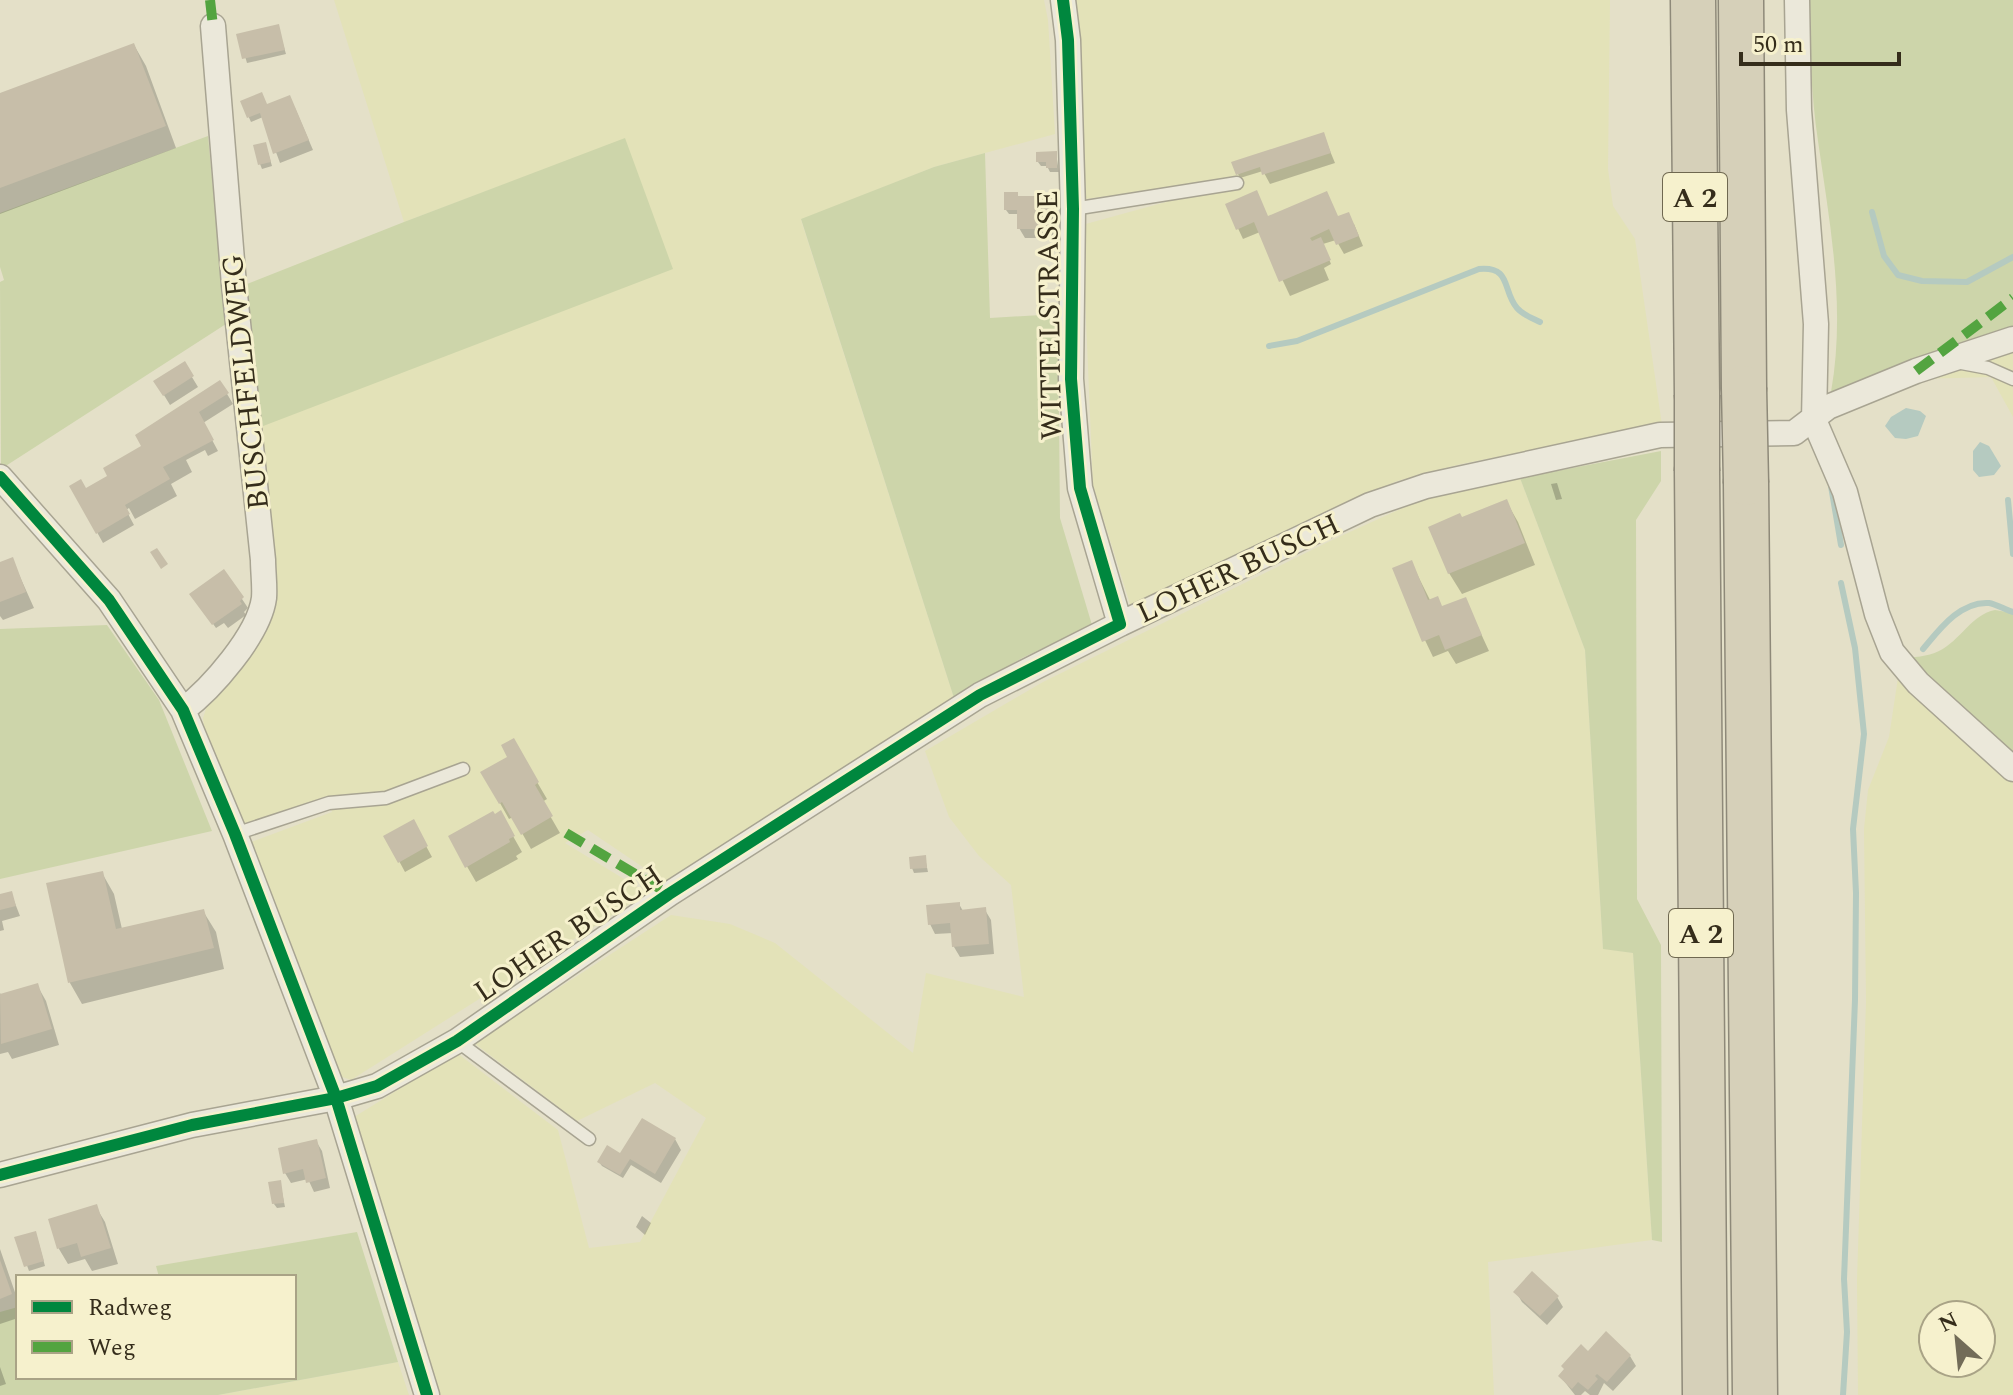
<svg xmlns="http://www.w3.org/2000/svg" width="2013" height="1395" font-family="Spectral,serif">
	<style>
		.farmland { fill: #e3e2b8; fill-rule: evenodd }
		.green { fill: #cdd5aa }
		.water { fill: #b5cac0 }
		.shadow { fill: #0003 }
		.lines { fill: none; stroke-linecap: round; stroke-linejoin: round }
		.stream { stroke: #b5cac0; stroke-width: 6 }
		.building { fill: #c7bea9 }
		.service-casing { stroke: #a8a492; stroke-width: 15 }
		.minor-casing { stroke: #a8a492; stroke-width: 27 }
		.motorway-casing { stroke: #8e8979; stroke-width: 47 }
		.service { stroke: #ebe8da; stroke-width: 12 }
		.minor { stroke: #ebe8da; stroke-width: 24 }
		.motorway { stroke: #d6d0b9; stroke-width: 44 }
		.motorway-bridge-casing { stroke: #8e8979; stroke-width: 47; stroke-linecap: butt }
		.motorway-bridge { stroke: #d6d0b9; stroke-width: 44 }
		.quiet { stroke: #53a440; stroke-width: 10; stroke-dasharray: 20 10; stroke-linecap: butt }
		.cycleway-casing { stroke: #f6f1cd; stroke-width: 17 }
		.cycleway { stroke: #00873e; stroke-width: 12 }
		.labels { text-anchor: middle; stroke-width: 6; stroke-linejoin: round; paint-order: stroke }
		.shield { fill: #f6f1cd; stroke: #6f6850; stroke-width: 2 }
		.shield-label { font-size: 28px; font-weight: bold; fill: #352d1b }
		.street-label { font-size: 30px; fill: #352d1b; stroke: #f6f1cd }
	</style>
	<rect width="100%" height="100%" fill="#e4e0c8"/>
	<path class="farmland" d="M334 0H1044L1048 20 1055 134 934 167 801 220 954 698 665 882 588 830 565 843 647 893 351 1080 337 1075 251 842 332 812 327 796 244 824 205 736 203 718 208 703 250 653 258 428 625 139 404 222Z
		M1073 0H1610L1608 169 1613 206 1635 239 1662 425 1461 464 1397 481 1131 607 1093 486 1082 225 1166 202V189L1085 199Z
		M2013 351V417L1991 377 1920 379Z
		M1520 478 1585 650 1603 948 1633 953 1652 1240 1488 1262 1494 1395H437L351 1119 457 1053 558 1130 589 1248 640 1242 706 1118 655 1083 577 1121 474 1043 671 915 730 924 775 943 913 1053 926 973 1024 997 1011 885 979 856 949 817 925 751 1043 682 1330 541 1418 501Z
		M1901 658 2013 771V1395H1858L1857 1280 1866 1002 1864 829 1868 790 1889 737ZM1933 1315H1981V1363H1933Z
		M398 1362 409 1395H218Z"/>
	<path class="green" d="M1809 0H2013V351L1998 339 1831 392C1846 307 1830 225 1818 141 1811 94 1810 48 1809 0Z
		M208 136 226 324 1 469 0 282 4 280 0 267V213Z
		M625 138 673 269 258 428 242 286 404 222Z
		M985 153 990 318 1058 314 1060 518 1092 625 1022 658 954 698 801 219 934 167Z
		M1661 451V481L1636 520 1637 899 1661 945 1662 1242 1652 1240 1633 953 1603 949 1585 650 1520 478Z
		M1995 610 2013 613V771L1901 658C1914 657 1927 657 1939 651 1960 641 1972 614 1995 610Z
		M107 625 159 700 212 831 0 879V629Z
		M357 1232 398 1362 218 1395H0V1312L18 1307V1377H294V1277H159L156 1266Z"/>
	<path class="water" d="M1906 408 1920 411 1926 416 1918 436 1906 439 1895 438 1885 426 1891 417Z
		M1980 442 1989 446 2001 466 1994 475 1979 477 1973 470V451Z"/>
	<path class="shadow" d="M278 27 286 54 247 63 239 36Z
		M134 45 146 66 176 148 0 214V95Z
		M242 102 295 108 313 150 280 163 263 117 251 122Z
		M1323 134 1335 163 1270 184 1263 171 1240 178 1238 174Z
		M267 149 272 166 262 169 260 164Z
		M1056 153 1059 172H1050L1047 166H1041L1038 162Z
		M1019 198H1051L1057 208V238H1025L1019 228V214H1009L1006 210Z
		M1227 205 1268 218H1339L1354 224 1363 246 1344 254 1336 240 1323 244 1331 264 1324 268 1329 280 1290 296 1260 232 1243 239Z
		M184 364 198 387 170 405 156 382Z
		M220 382 233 404 203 423 218 451 208 456 205 450 186 460 192 472 171 484 177 496 135 519 129 508 126 510 134 525 103 543 72 487 85 491 110 476Z
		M1557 483 1562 499 1556 500 1551 484Z
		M1506 501 1518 522 1535 565 1462 594 1449 573 1461 519Z
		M12 559 34 608 3 620 0 616V564Z
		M1411 562 1431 602 1443 608 1465 599 1489 651 1456 664 1448 651 1433 657 1412 613Z
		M224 572 248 608 244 612 246 615 228 628 224 623 216 628 211 621Z
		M513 741 547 799 542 802 560 833 531 849 513 817 509 819 483 773 510 757Z
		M500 813 522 852 516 856 518 859 476 882 450 837Z
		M413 822 432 857 405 872 386 837Z
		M925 858 928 872 914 873 912 868Z
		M102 873 114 894 122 929 203 911 216 932 224 969 82 1004 70 983 48 885Z
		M11 893 20 916 2 921 4 930 0 931V896Z
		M959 904 963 911 985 910 991 920 994 954 960 957 954 947 953 933 935 934 930 924Z
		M37 985 46 1001 59 1045 12 1059 8 1052 0 1054V993L2 996Z
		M675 1139 681 1150 661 1183 631 1165 623 1178 602 1166 599 1162Z
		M316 1141 322 1151 330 1188 314 1192 308 1179 291 1183 285 1173Z
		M280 1182 285 1207 277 1208 274 1204Z
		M96 1207 105 1222 118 1264 92 1271 85 1259 68 1264 59 1249 50 1221Z
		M642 1216 651 1223 645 1235 636 1227Z
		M37 1237 45 1266 29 1271 17 1238Z
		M0 1249 18 1301V1318L0 1324Z
		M1516 1292 1557 1297 1563 1307 1547 1325 1522 1302Z
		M1630 1356 1636 1366 1613 1391 1604 1383 1598 1395H1590L1585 1391 1581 1395H1575L1560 1376Z
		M0 1367 6 1384 0 1386Z"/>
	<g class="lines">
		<path class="stream" d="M1872 212 1884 256 1898 275 1922 281 1967 282 2013 257
			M1269 346 1297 341 1479 269C1512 266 1502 291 1517 308 1523 315 1532 318 1540 322
			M1831 486 1841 545
			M2008 500 2013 554
			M1841 583 1855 648 1864 734 1853 829 1856 893 1855 1000 1844 1279 1847 1332 1843 1395
			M1923 649C1939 630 1960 601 1989 603 1996 604 2006 610 2013 612"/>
	</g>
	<path class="building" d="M279 24 285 50 242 59 236 34Z
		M134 43 166 126 0 188V93Z
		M262 92 267 104 290 95 309 140 273 154 260 113 247 118 240 101Z
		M1324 132 1331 153 1262 175 1260 167 1236 175 1231 162Z
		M266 142 271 162 258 165 253 145Z
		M1057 151V168H1046V162H1036V152Z
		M1257 190 1268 216 1327 191 1338 216 1349 212 1359 236 1336 245 1329 229 1310 238 1312 241 1321 237 1331 260 1279 282 1254 222 1236 230 1225 204Z
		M1004 192H1018V196H1052V229H1017V210H1004Z
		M185 361 194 376 163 396 153 381Z
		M220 380 229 393 199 412 214 440 163 467 170 479 125 505 130 514 96 534 69 486 81 479 86 488 107 476 103 468 141 446 135 435Z
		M1507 499 1525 543 1448 574 1428 527 1460 513 1462 517Z
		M157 548 168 564 161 569 150 552Z
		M13 557 26 592 0 602V562Z
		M1412 560 1428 600 1438 596 1442 606 1466 597 1482 635 1445 650 1439 635 1422 642 1392 568Z
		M224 569 244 597 240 601 242 604 212 625 189 594Z
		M514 738 539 782 535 785 553 816 521 835 502 802 499 804 480 772 507 757 501 745Z
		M501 810 515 836 509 839 510 842 465 868 448 836 493 811 495 814Z
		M414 819 428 846 398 863 383 836Z
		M926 855 927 868 910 869 909 857Z
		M103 871 116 929 204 909 214 948 68 983 46 883Z
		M12 891 16 906 0 910V894Z
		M960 902V910L986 907 989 944 952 947 950 923 928 925 926 905Z
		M38 983 52 1029 1 1044 0 994Z
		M642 1118 676 1138 655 1174 630 1159 620 1175 597 1162 607 1145 620 1153Z
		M317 1139 326 1178 306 1183 303 1169 283 1174 278 1148Z
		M281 1180 284 1203 272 1204 268 1182Z
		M97 1204 111 1248 81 1257 77 1243 57 1249 48 1219Z
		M36 1231 44 1261 24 1267 14 1237Z
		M0 1260 12 1294 0 1299Z
		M1532 1271 1559 1296 1540 1316 1513 1292Z
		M1606 1331 1631 1355 1607 1382 1597 1374 1595 1376 1598 1379 1588 1390 1578 1382 1572 1389 1558 1376 1564 1369 1561 1366 1581 1344 1588 1351Z"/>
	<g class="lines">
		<g class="service-casing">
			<path id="service" d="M1073 209 1237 183
				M1956 362 1988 368 2013 379
				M235 834 329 803 386 798 463 769
				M457 1041 589 1139"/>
		</g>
		<g class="minor-casing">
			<path id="minor" d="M1063 0 1068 40 1073 209 1071 379 1080 488 1120 624
				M1797 0 1799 110 1816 324 1814 420 1845 492 1877 614 1892 652 1918 683 2013 769
				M0 477 109 600 183 710 235 834 336 1098 427 1395
				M183 710C211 689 259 635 264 598 265 586 263 572 263 560L234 285 213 26
				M0 1175 192 1125 336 1098 377 1086 457 1041 669 894 980 695 1120 624 1370 505 1426 486 1660 435 1794 433 1828 407 1916 371 2013 339"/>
		</g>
		<g class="motorway-casing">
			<path id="motorway" d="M1693 0 1697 395
				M1741 0 1744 388
				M1697 471 1705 1395
				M1746 483 1755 1395"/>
		</g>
		<use href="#service" class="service"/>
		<use href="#minor" class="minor"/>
		<use href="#motorway" class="motorway"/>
		<g class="motorway-bridge-casing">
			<path id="motorway-bridge" d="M1744 388 1746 483
				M1697 395V471"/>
		</g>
		<use href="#motorway-bridge" class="motorway-bridge"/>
		<path class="quiet" d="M210 0 213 26
			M1916 371 2013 298
			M566 833 669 894"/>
		<g class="cycleway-casing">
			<path id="cycleway" d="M0 477 109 600 183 710 235 834 336 1098 427 1395
				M0 1175 192 1125 336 1098 377 1086 457 1041 669 894 980 695 1120 624 1080 488 1071 379 1073 209 1068 40 1063 0"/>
		</g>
		<use href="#cycleway" class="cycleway"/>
	</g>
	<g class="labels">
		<g class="shield">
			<rect x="1663" y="173" width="64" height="48" rx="6"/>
			<rect x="1669" y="909" width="64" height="48" rx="6"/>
		</g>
		<g class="shield-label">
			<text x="1695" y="207">A 2</text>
			<text x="1701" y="943">A 2</text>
		</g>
		<g class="street-label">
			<text transform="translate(1049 315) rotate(-91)" y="10">WITTELSTRASSE</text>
			<text transform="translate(245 382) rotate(-96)" y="10">BUSCHFELDWEG</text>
			<text transform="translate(1238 568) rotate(-25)" y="10">LOHER BUSCH</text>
			<text transform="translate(568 933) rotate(-34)" y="10">LOHER BUSCH</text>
		</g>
	</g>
	<rect x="16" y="1275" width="280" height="104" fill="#f6f1cd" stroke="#a9a386" stroke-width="2"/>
	<rect x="32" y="1301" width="40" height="12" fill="#00873e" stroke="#a9a386" stroke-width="2"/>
	<text x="88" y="1315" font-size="24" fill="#352d1b">Radweg</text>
	<rect x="32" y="1341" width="40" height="12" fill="#53a440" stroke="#a9a386" stroke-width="2"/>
	<text x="88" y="1355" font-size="24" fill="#352d1b">Weg</text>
	<g transform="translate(1957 1339) rotate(333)"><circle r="38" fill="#f6f1cd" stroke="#a9a386" stroke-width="2"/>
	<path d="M0-6L14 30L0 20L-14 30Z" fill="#726c58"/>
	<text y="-12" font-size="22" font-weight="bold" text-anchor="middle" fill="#352d1b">N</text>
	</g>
	<path d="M1741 52v12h158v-12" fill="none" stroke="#352d1b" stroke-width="4"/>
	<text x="1753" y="52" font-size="24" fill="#352d1b" stroke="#f6f1cd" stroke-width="6" paint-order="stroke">50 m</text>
</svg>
